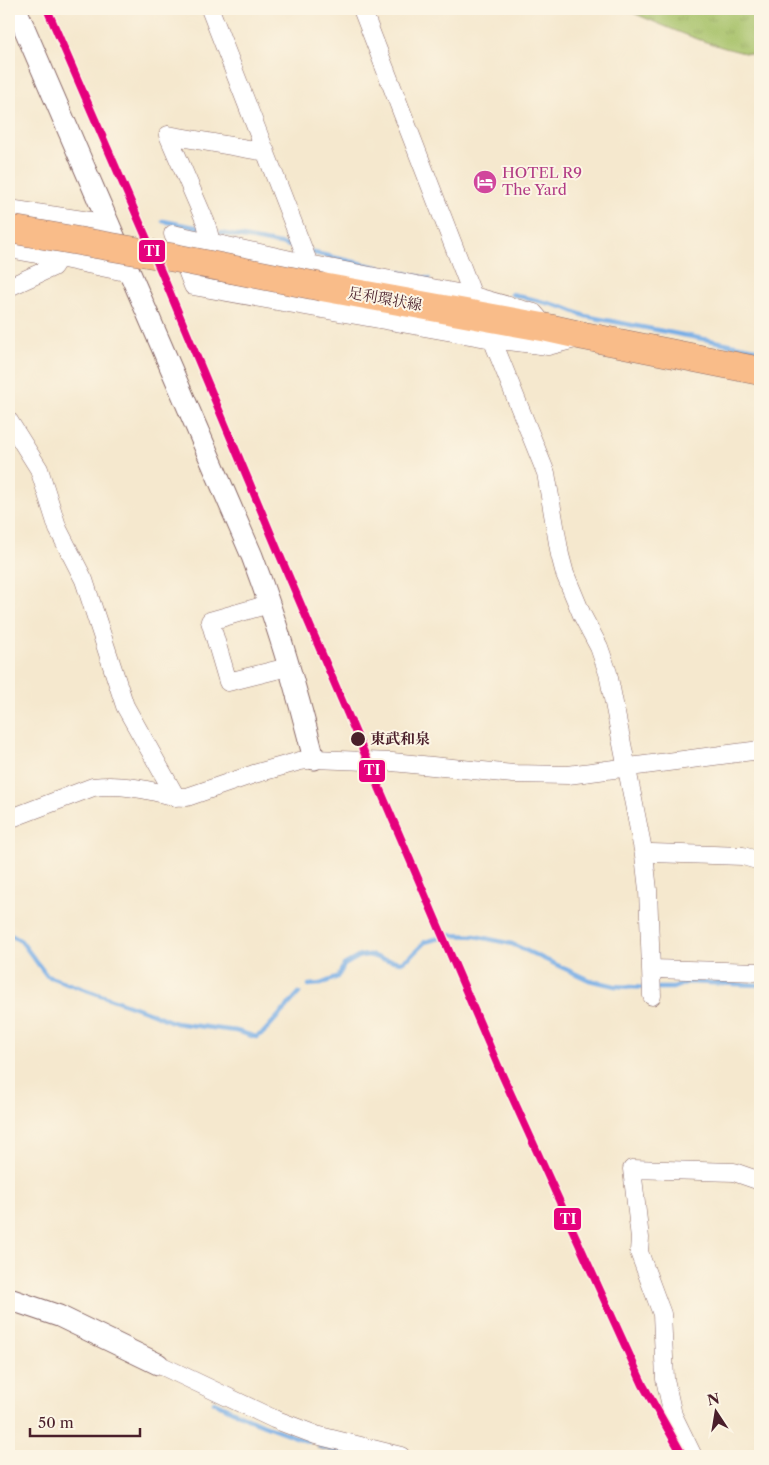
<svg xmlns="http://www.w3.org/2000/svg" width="769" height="1465" font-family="'Libre Caslon Text','Noto Serif JP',serif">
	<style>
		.park { fill: url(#park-tufts); stroke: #78704a }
		.water { fill: url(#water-ripples); stroke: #616688 }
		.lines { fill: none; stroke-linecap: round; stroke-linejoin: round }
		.stream { stroke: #78aee6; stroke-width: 4.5 }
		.minor-casing { stroke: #866564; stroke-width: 19 }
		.tertiary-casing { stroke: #866564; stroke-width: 23 }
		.primary-casing { stroke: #866564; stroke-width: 29 }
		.minor { stroke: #fff; stroke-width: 18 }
		.tertiary { stroke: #fff; stroke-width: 21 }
		.primary { stroke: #f9bc89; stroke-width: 28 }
		.primary-bridge-casing { stroke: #866564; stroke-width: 29; stroke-linecap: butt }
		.primary-bridge { stroke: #f9bc89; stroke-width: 28 }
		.rail-1-casing { stroke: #fcf5e5; stroke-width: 11 }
		.rail-1 { stroke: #e5007d; stroke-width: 8 }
		.stop-dot { fill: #4a1f2b; stroke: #fcf5e5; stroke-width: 2 }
		.labels { text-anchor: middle; stroke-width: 4; stroke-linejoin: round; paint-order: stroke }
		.hotel-label { font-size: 15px; fill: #b23c85; stroke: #fcf5e5; text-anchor: start }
		.street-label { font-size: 15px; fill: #4a1f2b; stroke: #fcf5e5 }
		.stop-label { font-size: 15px; font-weight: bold; fill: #4a1f2b; stroke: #fcf5e5; text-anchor: start }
		.line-badge { stroke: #fcf5e5; stroke-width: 2 }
		.badge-label { font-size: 14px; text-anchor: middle; font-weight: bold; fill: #fff }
	</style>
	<defs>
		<pattern id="park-tufts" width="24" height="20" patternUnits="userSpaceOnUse" patternTransform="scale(1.25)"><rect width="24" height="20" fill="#a6c168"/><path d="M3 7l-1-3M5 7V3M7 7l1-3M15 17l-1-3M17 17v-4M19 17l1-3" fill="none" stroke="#90a55a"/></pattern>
		<pattern id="water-ripples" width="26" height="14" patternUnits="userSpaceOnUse" patternTransform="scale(1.25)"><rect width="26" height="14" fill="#78aee6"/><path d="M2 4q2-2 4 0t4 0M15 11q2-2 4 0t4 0" fill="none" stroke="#648dbb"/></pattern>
	</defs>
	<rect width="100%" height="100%" fill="#fcf5e5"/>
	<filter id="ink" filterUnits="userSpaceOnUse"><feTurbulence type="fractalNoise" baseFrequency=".02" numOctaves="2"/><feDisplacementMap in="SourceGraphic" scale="10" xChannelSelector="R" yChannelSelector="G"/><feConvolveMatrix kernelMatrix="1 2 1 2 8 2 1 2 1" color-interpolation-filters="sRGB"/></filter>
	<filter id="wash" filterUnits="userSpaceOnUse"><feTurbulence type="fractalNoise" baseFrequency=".0096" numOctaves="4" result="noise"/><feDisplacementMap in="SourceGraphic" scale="20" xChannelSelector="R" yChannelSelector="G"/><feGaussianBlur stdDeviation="1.12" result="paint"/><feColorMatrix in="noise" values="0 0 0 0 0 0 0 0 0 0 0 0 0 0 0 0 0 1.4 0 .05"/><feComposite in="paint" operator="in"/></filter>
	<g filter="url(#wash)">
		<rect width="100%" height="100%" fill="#f5e8ce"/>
		<path class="park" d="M624 9H760V56C712 48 669 28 624 9Z"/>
		<path class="water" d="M320 1440 391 1456H346L317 1448Z"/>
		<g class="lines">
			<path class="stream" d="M163 221 200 228
				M221 233 291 246
				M310 252 429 279
				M512 294 563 307 585 316 760 350
				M9 934 21 941 47 976 151 1013 175 1023 236 1031 256 1037 263 1033 299 993
				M309 985 320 984 338 977 344 965 360 956 369 955 382 959 401 962 410 957 425 942 451 935 475 936 512 944 589 980 615 986 647 988
				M655 988H673L688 982 760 985
				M214 1402 256 1422 309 1442"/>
		</g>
	</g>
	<g filter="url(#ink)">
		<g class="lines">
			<g class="minor-casing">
				<path id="minor" d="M210 9 309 264
					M362 9 473 296 492 339 546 473 560 555 565 574 582 615 599 647 608 673 644 855 648 890 652 996
					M168 135 206 223 211 242
					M168 135 266 152
					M9 209 110 224
					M9 249 59 258 130 273
					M9 287 53 267 59 258
					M540 320 534 313 473 296 309 264 173 234 193 286 492 339 548 346 579 338
					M9 421 39 469 58 529 84 580 125 706 176 797
					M269 604 210 621 228 682 288 667
					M9 819 93 787C115 784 135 787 156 792 167 795 176 797 187 797L254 774 300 761 314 759 392 762 513 774 568 775 760 750
					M644 855 652 853 743 856 760 861
					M652 969 760 972
					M158 1364 274 1419 316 1435 401 1456
					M693 1456 673 1415 665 1379 662 1314 639 1252 640 1238 632 1169 734 1172 760 1181"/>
			</g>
			<g class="tertiary-casing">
				<path id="tertiary" d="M16 9 252 556C277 622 297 691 314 759
					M9 1299 59 1316 158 1364"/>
			</g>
			<g class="primary-casing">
				<path id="primary" d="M322 287 548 328 584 336 760 371"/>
			</g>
			<use href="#minor" class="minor"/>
			<use href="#tertiary" class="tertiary"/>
			<use href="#primary" class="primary"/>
			<g class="primary-bridge-casing">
				<path id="primary-bridge" d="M9 229 170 257 322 287"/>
			</g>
			<use href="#primary-bridge" class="primary-bridge"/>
			<g class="rail-1-casing">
				<path id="rail-1" d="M47 9 163 276 278 551 499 1068 643 1385 683 1456"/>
			</g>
			<use href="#rail-1" class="rail-1"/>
		</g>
	</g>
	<defs>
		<g id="hotel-disc" transform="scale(1.25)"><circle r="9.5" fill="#d1479c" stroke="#fcf5e5"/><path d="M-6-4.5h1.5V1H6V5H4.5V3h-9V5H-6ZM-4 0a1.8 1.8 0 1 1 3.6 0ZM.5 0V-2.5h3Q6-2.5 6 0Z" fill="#fff"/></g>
	</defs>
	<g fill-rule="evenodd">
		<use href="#hotel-disc" x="485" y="182"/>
	</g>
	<circle class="stop-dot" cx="358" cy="739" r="8"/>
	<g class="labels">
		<g class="hotel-label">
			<text x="502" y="178">HOTEL R9<tspan x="502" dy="17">The Yard</tspan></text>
		</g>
		<g class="street-label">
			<text transform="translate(385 299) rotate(10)" y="5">足利環状線</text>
		</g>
		<g class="stop-label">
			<text x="370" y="744">東武和泉</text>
		</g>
	</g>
	<g class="line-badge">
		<rect x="138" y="239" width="28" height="24" rx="5" fill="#e5007d"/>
		<rect x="358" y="759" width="28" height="24" rx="5" fill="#e5007d"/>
		<rect x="553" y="1207" width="29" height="24" rx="5" fill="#e5007d"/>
	</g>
	<g class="badge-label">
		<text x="152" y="256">TI</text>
		<text x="372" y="775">TI</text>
		<text x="568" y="1224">TI</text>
	</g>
	<rect width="769" height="1465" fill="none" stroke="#fcf5e5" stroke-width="30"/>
	<g transform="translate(716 1412) rotate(348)" stroke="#fcf5e5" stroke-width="4" paint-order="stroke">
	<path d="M0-4L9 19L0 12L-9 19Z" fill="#4a1f2b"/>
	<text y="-8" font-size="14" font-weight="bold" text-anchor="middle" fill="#4a1f2b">N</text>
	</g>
	<path d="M30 1428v8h110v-8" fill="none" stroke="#4a1f2b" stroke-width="2.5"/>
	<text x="38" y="1428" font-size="15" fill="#4a1f2b" stroke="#fcf5e5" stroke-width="4" paint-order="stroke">50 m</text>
</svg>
